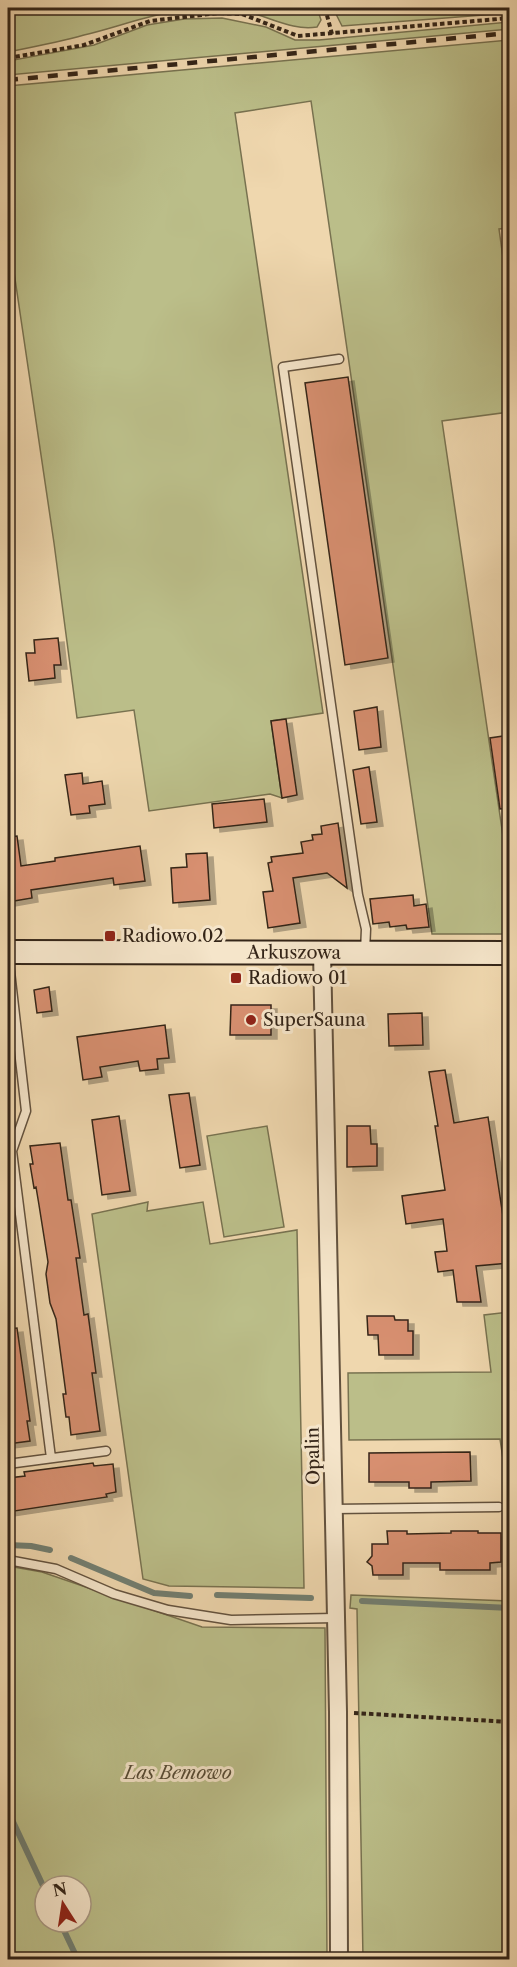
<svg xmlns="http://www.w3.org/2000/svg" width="517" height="1967" font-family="'Libre Caslon Text',serif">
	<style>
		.green { fill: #bbbe89; stroke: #787250; stroke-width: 1.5; fill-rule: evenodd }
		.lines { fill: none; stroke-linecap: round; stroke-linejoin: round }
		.stream { stroke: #717e71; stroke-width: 6 }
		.building { fill: #d78f70; stroke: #342518; stroke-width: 1.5; filter: url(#shadow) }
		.service-casing { stroke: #63523e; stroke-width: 11 }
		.minor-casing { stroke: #63523e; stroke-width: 20 }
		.secondary-casing { stroke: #342518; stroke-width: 26 }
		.path { stroke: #342518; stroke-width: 4; stroke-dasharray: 4.5 3; stroke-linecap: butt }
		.service { stroke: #f5e5ca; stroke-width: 8 }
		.minor { stroke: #f5e5ca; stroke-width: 16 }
		.secondary { stroke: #f5e5ca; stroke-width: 22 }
		.rail { stroke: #342518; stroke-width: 4.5; stroke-dasharray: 10 10; stroke-linecap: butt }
		.poi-dot { fill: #8f2418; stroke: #f5e5ca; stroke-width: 2 }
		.labels { text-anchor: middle; stroke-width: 6; stroke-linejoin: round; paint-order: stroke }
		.poi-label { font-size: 18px; fill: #342518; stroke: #f5e5ca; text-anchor: start }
		.street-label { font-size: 18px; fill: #342518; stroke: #f5e5ca }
		.park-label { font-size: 18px; font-style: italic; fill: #564b34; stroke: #f5e5ca }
	</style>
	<defs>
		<filter id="shadow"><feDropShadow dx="6" dy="4" stdDeviation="0" flood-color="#0004"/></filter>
	</defs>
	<rect width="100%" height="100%" fill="#efd7ae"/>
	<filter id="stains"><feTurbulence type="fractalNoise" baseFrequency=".00333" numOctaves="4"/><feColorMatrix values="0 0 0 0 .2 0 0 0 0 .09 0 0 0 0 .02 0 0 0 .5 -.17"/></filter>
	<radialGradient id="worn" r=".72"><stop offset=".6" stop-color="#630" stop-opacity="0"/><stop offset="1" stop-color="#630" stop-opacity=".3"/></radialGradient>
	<path class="green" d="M8 8H317L321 20 317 27C292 31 271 17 247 12 230 8 209 10 191 10 154 12 119 27 84 35 59 42 33 47 8 52Z
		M333 8H509L510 13 342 26Z
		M222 18 266 27 295 40H319L509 22 510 29 8 75V61L94 45 147 25 184 19Z
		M509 40V228L499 229 510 308 509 412 442 421 509 877V934H432L311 101 235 113 323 713 271 721 282 798 270 794 149 811 134 710 77 718 54 543 14 272H8V86Z
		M267 1126 284 1227 224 1237 207 1136Z
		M148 1202 147 1211 203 1202 210 1244 297 1230 304 1588 169 1586 143 1579 92 1214Z
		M509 1312V1500L500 1439 349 1440 348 1373 491 1372 484 1315Z
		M8 1566 42 1572 202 1627 325 1628 327 1959H8ZM45 1886H81V1922H45Z
		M351 1595 509 1601V1959H363L357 1609 350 1608Z"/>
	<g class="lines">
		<path class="stream" d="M8 1545 31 1546 50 1550
			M71 1558 154 1593 190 1596
			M217 1595 311 1598
			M362 1601 510 1608
			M8 1811 45 1890
			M60 1922 78 1960"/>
	</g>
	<path class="building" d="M348 377 388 658 345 665 305 383Z
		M58 638 61 665H54L55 678 29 681 26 653H35L34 640Z
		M377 707 381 747 359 750 354 711Z
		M286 719 297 795 282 798 271 721Z
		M510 735V808L500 809 490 738Z
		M369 767 377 822 361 824 353 770Z
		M82 773 83 784 102 781 105 804 89 806 90 813 71 815 65 775Z
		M264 799 267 822 214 828 212 804Z
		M338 823 347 888 327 873 293 878 300 923 268 928 263 892 273 891 268 863 272 862 271 857 303 853 301 842 313 840 312 835 322 834 321 826Z
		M17 836 21 866 55 861V858L140 846 145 881 114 885 113 878 31 890 32 898 8 902V837Z
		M207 853 210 900 173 903 171 868 187 867 186 854Z
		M413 895 414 906 426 904 429 927 407 929 406 925 390 927 389 922 373 924 370 899Z
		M49 987 52 1011 37 1013 34 990Z
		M231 1005H271V1035H230Z
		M422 1013 423 1045 389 1046 388 1014Z
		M165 1025 169 1058 157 1059 158 1069 140 1071 138 1061 100 1067 102 1077 83 1080 77 1037Z
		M445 1070 454 1123 488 1117 510 1263 476 1266 481 1302H457L453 1270 438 1272 435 1252 447 1251 443 1219 406 1224 402 1196 445 1190 435 1126H438L429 1072Z
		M189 1093 200 1165 180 1168 169 1095Z
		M119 1116 130 1191 102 1195 92 1120Z
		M347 1126H370L371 1144H377V1166L347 1167Z
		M60 1143 68 1200H71L80 1258H76L84 1315 88 1314 96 1373H92L100 1431 71 1435 69 1417H66L63 1394H66L56 1319 50 1303 46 1274 48 1262 39 1205 36 1187 34 1188 30 1164H33L30 1146Z
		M367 1316H394L395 1320H408V1331H413V1355H379L378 1335H368Z
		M17 1328 30 1421H27L30 1441 8 1444V1329Z
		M470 1452 471 1481 431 1482V1488H409V1482H369V1453Z
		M93 1463 94 1466 113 1464 116 1492 106 1494 107 1497 8 1512V1478L25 1476 24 1472Z
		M387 1531H407V1534L451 1533V1531H478V1533H501V1562L490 1563V1570H440V1563H403V1575H373L372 1566 367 1562 372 1556V1544H388Z"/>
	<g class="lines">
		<g class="service-casing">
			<path id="service" d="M339 359 283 367 358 895 366 929 365 952
				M8 954 26 1111 12 1151 51 1458
				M8 1464 106 1451
				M333 1509 499 1507
				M8 1560 56 1569 114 1594 168 1610 231 1620 335 1618"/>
		</g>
		<g class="minor-casing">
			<path id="minor" d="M322 952 338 1712 339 1960"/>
		</g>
		<g class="secondary-casing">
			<g id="secondary">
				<path id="s1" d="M8 952 510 953"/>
			</g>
		</g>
		<path class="path" d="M325 8 332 34
			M8 58 84 45 150 21 218 13 242 14 298 36 510 18
			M354 1713 510 1722"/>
		<use href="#service" class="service"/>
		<use href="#minor" class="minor"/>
		<use href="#secondary" class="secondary"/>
		<path class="rail" d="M8 80 510 33"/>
	</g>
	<g class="poi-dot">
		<rect x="104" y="930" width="12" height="12" rx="3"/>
		<rect x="230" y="972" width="12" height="12" rx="3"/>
		<circle cx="251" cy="1020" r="6"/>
	</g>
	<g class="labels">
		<g class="poi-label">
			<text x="122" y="942">Radiowo 02</text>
			<text x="248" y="984">Radiowo 01</text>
			<text x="263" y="1026">SuperSauna</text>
		</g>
		<g class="street-label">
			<text dy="6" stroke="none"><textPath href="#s1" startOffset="286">Arkuszowa</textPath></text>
			<text transform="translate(313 1456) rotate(-91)" y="6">Opalin</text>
		</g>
		<g class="park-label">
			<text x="178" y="1779">Las Bemowo</text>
		</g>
	</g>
	<rect width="517" height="1967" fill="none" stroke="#efd7ae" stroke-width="30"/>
	<rect x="9" y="9" width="499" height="1949" fill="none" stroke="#342518" stroke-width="3"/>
	<rect x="15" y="15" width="487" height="1937" fill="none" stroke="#342518" stroke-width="1.5"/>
	<g transform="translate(63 1904) rotate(348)"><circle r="28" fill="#f5e5ca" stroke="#a89883" stroke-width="1.5"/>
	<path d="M0-4.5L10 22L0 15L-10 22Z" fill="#8f2418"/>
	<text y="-9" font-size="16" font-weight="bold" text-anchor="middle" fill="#342518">N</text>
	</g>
	<rect width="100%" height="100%" filter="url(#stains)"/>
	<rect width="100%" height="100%" fill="url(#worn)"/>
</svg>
